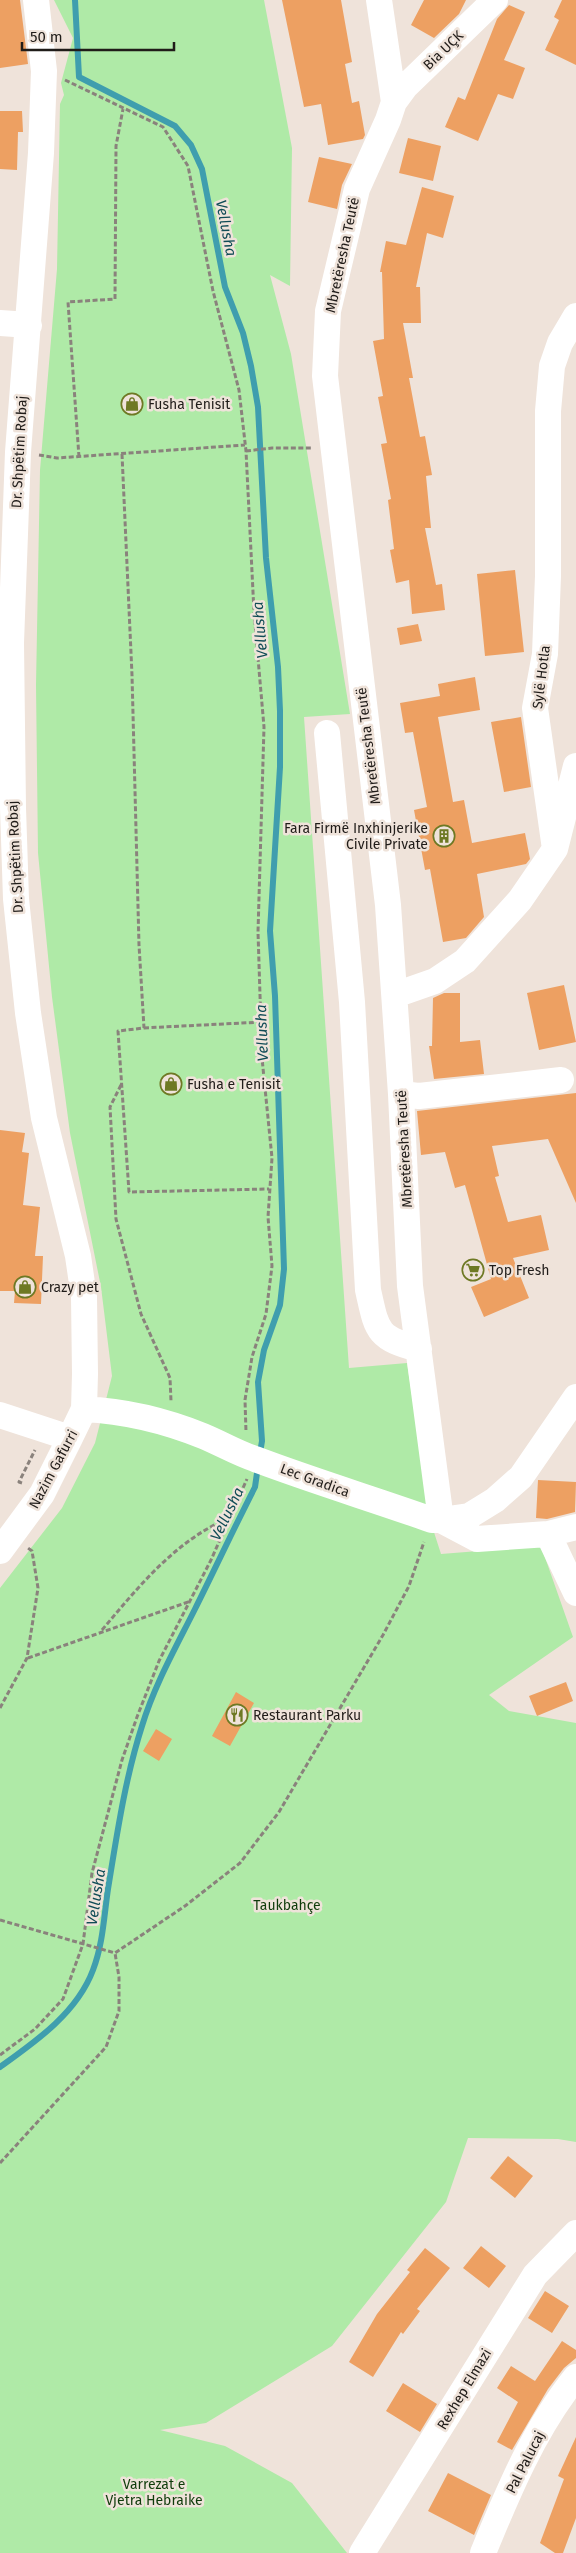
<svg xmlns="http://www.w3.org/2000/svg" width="576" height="2553" font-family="'Fira Sans',sans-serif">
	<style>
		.green { fill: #afeaa7 }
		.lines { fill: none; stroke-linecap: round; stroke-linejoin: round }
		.stream { stroke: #3f9eae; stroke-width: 6 }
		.building { fill: #eda062 }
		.path { stroke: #8a827c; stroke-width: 3; stroke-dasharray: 5 2.5; stroke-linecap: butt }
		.minor { stroke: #fff; stroke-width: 26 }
		.labels { text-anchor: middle; stroke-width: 5; stroke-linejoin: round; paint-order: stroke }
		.street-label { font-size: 14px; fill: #201c19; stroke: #efe3da }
		.poi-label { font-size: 14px; fill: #201c19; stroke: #efe3da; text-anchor: start }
		.park-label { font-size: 14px; fill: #0f3c0b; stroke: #efe3da }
		.water-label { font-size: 15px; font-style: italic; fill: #104c56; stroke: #efe3da }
	</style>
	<rect width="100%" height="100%" fill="#efe3da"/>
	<path class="green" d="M54 0H264L292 148 290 286 270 275 291 354 350 714 304 717 349 1368 407 1363 432 1526 441 1554 541 1546 573 1637 489 1695 509 1711 576 1723V2142L558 2139 468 2138 446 2202 332 2346 206 2423 160 2430 225 2446 292 2483 347 2553H0V1588L62 1508 95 1443 112 1376 101 1287 70 1133 52 997 38 853 36 685 40 470 57 269 60 104 64 95 61 83 73 38Z"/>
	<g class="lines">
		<path class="stream" d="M75 0 79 77 175 126 191 145 202 169 225 287 243 333 251 366 258 407 266 558 278 667 280 711V767L270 931 275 996 284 1269 280 1305 264 1350 258 1382 262 1441 260 1453
			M0 2067C35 2042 77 2013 93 1970 103 1944 104 1916 108 1889 117 1834 125 1779 142 1726 154 1686 176 1647 195 1609 215 1569 234 1528 255 1487L258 1466"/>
	</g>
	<path class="building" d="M0 0H20L28 64 0 68Z
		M282 0H341L352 62 345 64 352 103 359 101 365 135 363 139 328 145 321 104 304 107Z
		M424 0H466L459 14 434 38 411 25Z
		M562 0H576V65L545 50 559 20 554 17Z
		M509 5 525 12 504 60 525 68 513 99 498 94 478 141 445 127 458 97 465 100 497 19Z
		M0 111H22L23 132H18L17 170 0 169Z
		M408 138 441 146 433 181 399 173Z
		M319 157 352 164 342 185 337 209 308 202Z
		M422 187 454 196 443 238 427 233 416 287H420L421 323H403L413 378H409L420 437 425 436 432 475 426 476 431 528H425L436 585 442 584 445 610 412 614 409 580 396 583 390 550 394 549 388 500 391 499 381 444 387 443 378 397 383 396 373 341 384 339 382 272H380L386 241 406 245Z
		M515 570 524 652 485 656 477 574Z
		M418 624 422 641 400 645 397 628Z
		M475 677 480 710 438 717 453 802 464 800 472 843 525 833 530 859 526 864 477 874 484 917 466 938 443 942 430 869 425 870 414 810 427 807 413 732 405 733 400 703 440 696 438 684Z
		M521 717 531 787 504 792 491 722Z
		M564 985 576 1042 539 1050 527 993Z
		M444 993H460V1042L480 1040 484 1074 434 1079 429 1046H432L433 998Z
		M576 1093V1203L548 1139 492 1146 499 1176 495 1177 508 1222 541 1215 549 1250 513 1258 529 1298 484 1317 471 1287 491 1279 465 1185 455 1188 445 1152 421 1155 417 1111Z
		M0 1130 25 1133 22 1152 29 1153 23 1205 40 1207 35 1256H43L41 1304 14 1303 15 1291H0Z
		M538 1480 576 1482 575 1512 547 1519 536 1518Z
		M566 1682 573 1701 537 1716 529 1696Z
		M236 1692 254 1703 230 1746 212 1736Z
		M156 1729 172 1739 159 1761 143 1751Z
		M508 2156 533 2176 515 2198 490 2178Z
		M481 2246 506 2266 489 2288 463 2268Z
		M425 2248 450 2268 417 2309 420 2311 403 2334 401 2332 373 2377 349 2362 377 2314 410 2272 407 2270Z
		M545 2291 569 2306 552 2333 528 2318Z
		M562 2341 576 2350V2358L564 2368 548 2389 512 2450 497 2442 518 2402 497 2388 511 2366 535 2381Z
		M403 2383 437 2404 420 2432 386 2411Z
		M576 2437V2518L563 2553H555L540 2543 564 2479 558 2476Z
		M448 2473 491 2495 474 2535 428 2511Z"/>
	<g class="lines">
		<path class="path" d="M65 80 163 127 188 166 213 291 239 390 246 451 254 612 264 727 258 932 262 1058 272 1158 268 1217 272 1266 266 1314 252 1357 245 1400 246 1432
			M246 451 272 448H311
			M122 454 132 675 139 945 144 1028 118 1031 129 1192 269 1189
			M39 455 57 458 245 445
			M79 457 68 302 115 299 116 146 123 109
			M144 1028 262 1022
			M121 1085 110 1107 116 1219 141 1314 170 1378 171 1401
			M22 1483 19 1482 35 1450
			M102 1630C140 1585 176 1540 231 1517
			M28 1658 191 1601
			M0 1708 27 1658 38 1588 32 1551 28 1548
			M0 1920 115 1953 185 1906 240 1863 279 1812 383 1635 409 1586 424 1542
			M0 2055 35 2029 63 1999 83 1944 92 1873 122 1760 137 1717 159 1661 211 1560 247 1479
			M0 2163 106 2047 119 2011V1977L115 1953"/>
		<path class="minor" d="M379 0 394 102
			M495 0 405 87 394 102 388 120 357 189 328 311 325 376 388 905 401 1094 410 1286 441 1520 469 1516 495 1500 521 1477 576 1397
			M0 323 29 325
			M327 733 352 1002 368 1290C377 1330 376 1338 419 1349
			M555 849 535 708 545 654 548 576V411L552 366 560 343 576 316
			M395 995 435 981 465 961 520 900 555 849 576 766
			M401 1094 419 1096 561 1080
			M84 1409C123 1411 166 1421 203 1436 220 1443 237 1453 255 1459 313 1481 373 1499 432 1520H441L477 1539 548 1534 576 1527
			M0 1415 70 1438
			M548 1534 576 1593
			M0 1551 42 1494 70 1438 84 1409 85 1374 84 1297 78 1256 44 1118 28 1013 16 899 13 808 11 643 18 452 41 153 44 71 36 0
			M362 2553 535 2275 576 2233
			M483 2553C508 2492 534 2429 576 2377"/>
	</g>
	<defs>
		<g id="shop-ring" transform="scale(1.125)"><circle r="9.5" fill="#efe3da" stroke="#6e7924" stroke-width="1.5"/><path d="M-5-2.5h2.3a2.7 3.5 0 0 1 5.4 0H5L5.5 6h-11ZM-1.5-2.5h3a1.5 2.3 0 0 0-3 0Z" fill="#6e7924"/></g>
		<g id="building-ring" transform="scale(1.125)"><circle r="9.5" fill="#efe3da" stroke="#6e7924" stroke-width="1.5"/><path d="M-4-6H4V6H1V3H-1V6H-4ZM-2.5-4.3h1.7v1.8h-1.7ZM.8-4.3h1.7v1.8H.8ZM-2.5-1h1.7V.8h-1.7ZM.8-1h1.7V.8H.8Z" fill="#6e7924"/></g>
		<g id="supermarket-ring" transform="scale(1.125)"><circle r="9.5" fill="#efe3da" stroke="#6e7924" stroke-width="1.5"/><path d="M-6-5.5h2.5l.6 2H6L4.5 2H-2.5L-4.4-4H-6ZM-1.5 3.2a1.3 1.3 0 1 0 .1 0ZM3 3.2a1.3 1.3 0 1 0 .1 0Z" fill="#6e7924"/></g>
		<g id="restaurant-ring" transform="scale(1.125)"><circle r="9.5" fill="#efe3da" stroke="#6e7924" stroke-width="1.5"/><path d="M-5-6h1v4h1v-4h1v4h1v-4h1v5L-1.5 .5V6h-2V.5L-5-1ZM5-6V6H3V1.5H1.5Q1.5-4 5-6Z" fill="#6e7924"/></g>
	</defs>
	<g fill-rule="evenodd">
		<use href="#shop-ring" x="132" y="404"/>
		<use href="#building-ring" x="444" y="836"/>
		<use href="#shop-ring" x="171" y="1084"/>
		<use href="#supermarket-ring" x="473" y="1270"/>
		<use href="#shop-ring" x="25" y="1287"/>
		<use href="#restaurant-ring" x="237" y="1715"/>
	</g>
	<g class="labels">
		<g class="street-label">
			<text transform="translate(443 50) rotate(-44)" y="5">Bia UÇK</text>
			<text transform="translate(342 255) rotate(-78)" y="5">Mbretëresha Teutë</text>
			<text transform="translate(19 452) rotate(-87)" y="5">Dr. Shpëtim Robaj</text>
			<text transform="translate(541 677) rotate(-83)" y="5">Sylë Hotla</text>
			<text transform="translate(368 746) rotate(-97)" y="5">Mbretëresha Teutë</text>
			<text transform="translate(15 857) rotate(-93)" y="5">Dr. Shpëtim Robaj</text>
			<text transform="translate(404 1149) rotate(-93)" y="5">Mbretëresha Teutë</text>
			<text transform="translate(53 1469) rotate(-62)" y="5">Nazim Gafurri</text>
			<text transform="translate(315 1480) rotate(20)" y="5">Lec Gradica</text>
			<text transform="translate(464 2389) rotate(-59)" y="5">Rexhep Elmazi</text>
			<text transform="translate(525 2462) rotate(-63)" y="5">Pal Palucaj</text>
		</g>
		<g class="poi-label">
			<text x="148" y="409">Fusha Tenisit</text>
			<text x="428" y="833" text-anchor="end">Fara Firmë Inxhinjerike<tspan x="428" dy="16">Civile Private</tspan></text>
			<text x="187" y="1089">Fusha e Tenisit</text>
			<text x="489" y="1275">Top Fresh</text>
			<text x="41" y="1292">Crazy pet</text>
			<text x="253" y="1720">Restaurant Parku</text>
		</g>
		<g class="park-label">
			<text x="287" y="1910">Taukbahçe</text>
			<text x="154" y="2489">Varrezat e<tspan x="154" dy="16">Vjetra Hebraike</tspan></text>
		</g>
		<g class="water-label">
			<text transform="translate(226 228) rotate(79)" y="5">Vellusha</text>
			<text transform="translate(260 630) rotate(-95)" y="5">Vellusha</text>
			<text transform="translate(262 1033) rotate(-92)" y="5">Vellusha</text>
			<text transform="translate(227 1514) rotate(-64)" y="5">Vellusha</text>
			<text transform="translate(96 1897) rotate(-81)" y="5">Vellusha</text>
		</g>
	</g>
	<path d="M22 42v8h152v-8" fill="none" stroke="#201c19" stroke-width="2.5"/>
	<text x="30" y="42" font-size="15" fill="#201c19" stroke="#efe3da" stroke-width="4" paint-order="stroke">50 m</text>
</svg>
